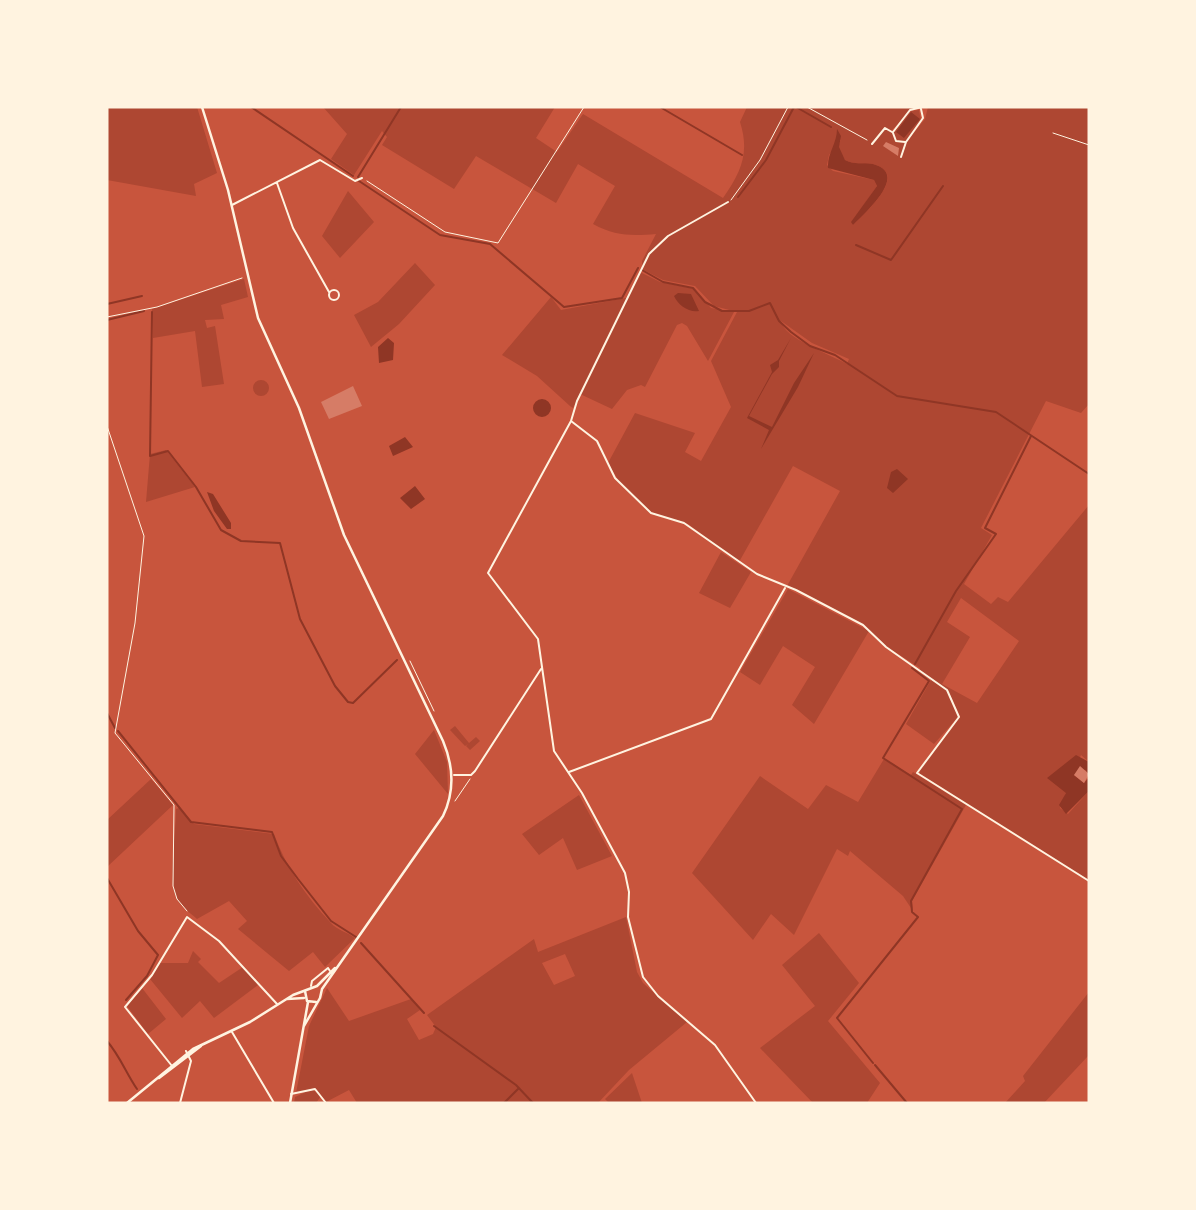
<svg xmlns="http://www.w3.org/2000/svg" width="1196" height="1210" font-family="'Noto Serif',serif">
	<style>
		.green { fill: #ae4732; fill-rule: evenodd }
		.water { fill: #8f3625 }
		.lines { fill: none; stroke-linecap: round; stroke-linejoin: round }
		.stream { stroke: #8f3625; stroke-width: 2 }
		.building { fill: #d67c66 }
		.path { stroke: #fff3e0; stroke-width: 1 }
		.minor { stroke: #fff3e0; stroke-width: 2 }
		.secondary { stroke: #fff3e0; stroke-width: 2.5 }
	</style>
	<rect width="100%" height="100%" fill="#c8553d"/>
	<path class="green" d="M107 107H197L217 173 194 184 196 196 107 180Z
		M323 107H555L536 138 557 152 583 114 723 198C741 172 750 153 740 122L747 107H915L890 132H894L910 111 919 110 921 121 907 141 925 119 928 107H1089V404L1081 413 1046 401 981 528 992 535 964 584 991 604 998 597 1008 602 1089 505V762L1081 755 1060 808 1068 814 1089 791V880L920 774 919 769 960 717 948 690 958 717 934 744 906 724 931 680 919 671 920 668 887 647 865 626 787 586 840 491 793 466 739 562 688 524 650 512 620 483 608 463 635 413 695 433 685 452 701 461 731 407 711 361 737 312 714 306 695 286 663 280 642 269V261L656 234C631 236 615 236 593 224L615 186 578 164 556 203 476 156 454 189 382 145 387 137 382 131 354 175 331 159 347 134ZM841 139 838 147 845 160C854 165 863 162 873 164 911 174 864 213 853 225L852 222 877 186 874 180 833 171 827 165 829 155ZM781 321 812 343 849 359 847 364C832 355 783 338 781 321ZM961 598 1019 641 977 703 942 684 970 637 947 622Z
		M348 191 374 222 340 258 322 236Z
		M415 263 435 285 399 324 371 347 354 315 378 302Z
		M640 272 660 282 694 289 711 308 734 312 708 361 687 326 682 323 677 325 645 387 641 385 627 390 612 409 580 394 573 408 570 406 537 376 502 355 551 297 561 310 626 298Z
		M244 279 248 297 221 305 224 319 205 320 207 328 215 326 224 384 202 387 195 331 153 338 152 309Z
		M253 388a8 8 0 1 1 16 0a8 8 0 1 1-16 0Z
		M166 450 195 487 146 502 150 454Z
		M721 552 751 572 730 608 699 593Z
		M788 589 869 631 814 724 792 705 815 667 783 646 760 685 740 672Z
		M455 726 469 743 476 737 480 741 470 750 466 746 468 744 465 746 450 730Z
		M434 730 447 762 448 794 415 754Z
		M884 759 911 775 913 772 966 805 912 901 913 911 903 896 850 851 848 856 837 849 794 935 771 914 753 940 692 873 760 776 808 809 826 785 858 802Z
		M151 779 173 805 107 867V820Z
		M579 795 612 856 577 870 563 838 539 855 522 834Z
		M179 808 194 824 274 834C286 867 306 897 331 923 337 930 347 932 355 938L325 967 313 952 289 971 238 929 247 921 229 901 197 919C189 912 179 905 175 894 169 875 176 831 176 809Z
		M626 917 637 972 643 983 687 1022 629 1070 598 1103H357L349 1090 326 1102 315 1088 296 1093 309 1026 327 988 349 1021 411 999 420 1010 407 1019 419 1040 433 1034 436 1027 427 1015 534 939 538 952ZM565 954 575 976 554 985 542 963Z
		M819 933 859 983 828 1021 880 1083 867 1103H813L760 1048 815 1006 782 965Z
		M193 951 201 959 198 962 219 983 243 967 258 985 214 1018 200 1001 182 1018 150 979 159 963H188Z
		M142 988 166 1019 148 1034 127 1006Z
		M1089 992V1055L1044 1103H1005L1025 1081 1023 1076Z
		M632 1073 642 1103H609L605 1099Z
		M312 1089 321 1096 316 1103H294L295 1097Z"/>
	<path class="water" d="M911 112 920 119 904 138 896 132Z
		M837 129 841 136 839 147 845 160C854 165 863 162 873 164 911 174 863 214 853 225L851 222 877 186 874 180 828 168C827 153 837 144 837 129Z
		M678 293 691 294 699 311C689 313 678 305 674 296Z
		M388 338 394 343 393 360 379 363 378 347Z
		M791 338 779 361V367L772 374 749 416 772 427 794 383 814 353 798 387 761 449 769 430 747 418 772 372 770 365 778 360Z
		M533 408a9 9 0 1 1 18 0a9 9 0 1 1-18 0Z
		M405 437 413 447 393 456 389 446Z
		M897 469 908 479 893 493 887 488 891 472Z
		M415 486 425 499 411 509 400 498Z
		M207 492 213 494 231 523V529H227L214 511Z
		M1076 755 1089 762V775L1085 770 1074 775 1084 783 1089 777V791L1066 814 1059 805 1066 793 1047 778Z"/>
	<g class="lines">
		<path class="stream" d="M251 107 353 176
			M660 107 742 155
			M796 107 831 127
			M358 177 401 107
			M359 181 440 235 490 244 564 307 622 298 638 268
			M738 197 766 160 794 107
			M856 245 891 260 943 186
			M642 270 663 282 693 288 705 302 722 311H749L770 303 779 321 791 332 810 346 835 355 897 396 996 412 1089 474
			M107 304 142 296
			M152 312 150 456 168 451 196 487 221 530 241 541 280 543 300 619 335 686 348 702 353 703 397 660
			M107 320 144 311
			M915 664 956 591 996 534 985 528 1031 436
			M107 713 115 728
			M118 731 191 822 272 832 281 856 298 879 331 921 356 937
			M107 878 138 931 158 955 147 976 126 1000
			M361 943 424 1013
			M434 1026 516 1085 533 1103
			M107 1041C120 1056 126 1073 137 1089
			M873 1063 837 1018 918 917 912 912 911 901 962 809 883 758 929 681 912 668
			M875 1065 907 1103
			M504 1103 518 1089"/>
	</g>
	<path class="building" d="M886 142 899 148 898 156 883 146Z
		M353 386 362 406 329 419 321 402Z
		M1080 766 1089 774 1084 783 1074 775Z"/>
	<g class="lines">
		<path class="path" d="M807 107 867 140
			M1053 133 1089 145
			M367 181 445 232 498 243 584 107
			M731 200 760 160 788 107
			M107 317 157 307 242 278
			M107 426 144 536 135 623 115 733 174 805 173 886 177 899 187 911
			M410 661 434 711
			M455 801 470 779"/>
		<path class="minor" d="M893 132 910 110 922 107
			M893 133 896 141 905 142
			M872 144 885 128 892 132
			M901 157 906 142 923 118 921 109
			M277 183 293 228 329 292
			M728 202 668 236 649 254 577 401 571 421 488 573 538 639 554 751 582 793 625 873 629 892 628 917 643 977 658 996 715 1045 756 1103
			M232 205 320 160 355 181 362 178
			M329 295a5 5 0 1 1 10 0a5 5 0 1 1-10 0Z
			M571 421 597 441 615 478 651 513 684 523 757 574 796 590 863 625 886 647 947 690 959 717 917 773 1089 881
			M569 772 711 719 785 588
			M454 775H471L475 771 541 669
			M311 986 312 981 328 968 330 971
			M232 1032 274 1103
			M172 1066 125 1007 152 975 187 917 219 941 277 1004
			M291 1094 315 1089 326 1103
			M180 1103 191 1061 186 1051"/>
		<path class="secondary" d="M202 107 228 190 258 318 299 408 344 535 443 741C454 767 455 791 443 816L322 989 320 998 304 1026
			M305 991 307 1001 316 1002
			M287 999 304 998
			M159 1078 201 1046
			M127 1103 193 1049 250 1022 293 995 317 986 335 968
			M290 1103 308 1002"/>
	</g>
	<rect width="1196" height="1210" fill="none" stroke="#fff3e0" stroke-width="217"/>
</svg>
